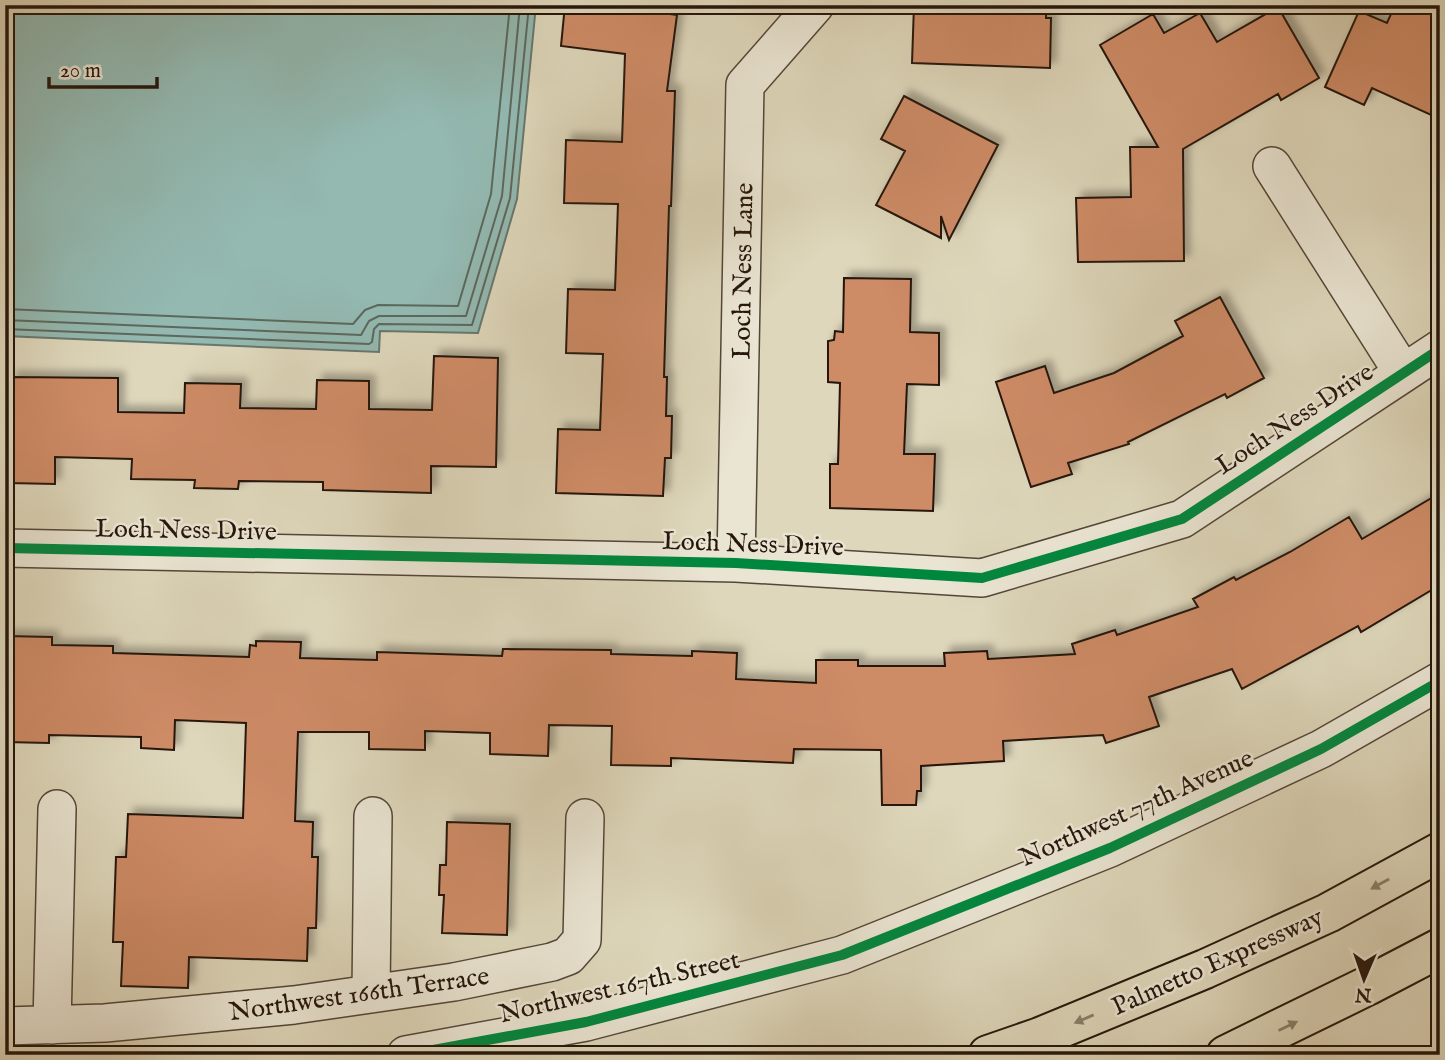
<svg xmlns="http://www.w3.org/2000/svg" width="1445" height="1060" font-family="'IM FELL English',serif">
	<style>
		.water { fill: #93b9b1; stroke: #67786f; stroke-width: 2 }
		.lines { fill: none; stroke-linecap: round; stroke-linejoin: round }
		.shore { stroke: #5c685e; stroke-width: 2 }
		.building { fill: #cd8b66; stroke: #25160c; stroke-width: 2; filter: url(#shadow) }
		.minor-casing { stroke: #534638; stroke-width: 40 }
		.highway-casing { stroke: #25160c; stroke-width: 42 }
		.minor { stroke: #eae5d3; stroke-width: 37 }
		.highway { stroke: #ded7bb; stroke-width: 38 }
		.cycleway-casing { stroke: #eae5d3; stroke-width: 15 }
		.cycleway { stroke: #00873e; stroke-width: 10 }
		.oneway { fill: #8b806c }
		.labels { text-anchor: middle; stroke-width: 5; stroke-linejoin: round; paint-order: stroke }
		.street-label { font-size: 26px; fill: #25160c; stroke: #eae5d3 }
	</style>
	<defs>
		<filter id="shadow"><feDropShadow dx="6" dy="-6" stdDeviation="3.5" flood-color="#0004"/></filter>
	</defs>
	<rect width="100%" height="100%" fill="#ded7bb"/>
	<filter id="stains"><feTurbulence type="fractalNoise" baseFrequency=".00286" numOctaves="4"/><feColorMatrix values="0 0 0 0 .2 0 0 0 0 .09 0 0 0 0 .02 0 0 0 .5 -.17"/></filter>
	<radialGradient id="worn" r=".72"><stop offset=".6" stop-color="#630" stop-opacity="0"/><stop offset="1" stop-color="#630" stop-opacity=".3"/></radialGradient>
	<path class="water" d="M5 5H536L517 199 478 333 380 331 379 352 5 336Z"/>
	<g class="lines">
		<path class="shore" d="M5 309 353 324 365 310 378 305 458 306 491 194 510 5
			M5 320 361 335 369 321 379 316H466L502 196 520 5
			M5 329 369 344 372 342 374 329 379 324 472 325 510 198 529 5"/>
	</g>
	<path class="building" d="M565 5H670L669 14 677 15 667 91H675L671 206H669L664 377H667L666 416H672L671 458H665L663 496 556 493 558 429 600 430 603 354 566 353 568 289 615 290 618 204 564 203 566 140 622 142 625 54 561 46Z
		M914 5H1046V18H1051L1050 68 912 63Z
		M1395 5H1440V119L1372 88 1364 105 1325 87 1359 11 1387 23Z
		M1278 7 1319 78 1281 100 1278 94 1183 149 1184 261 1078 262 1076 198 1131 197 1130 147H1158L1100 45 1153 14 1164 33 1200 13 1217 42Z
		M904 96 998 145 949 240 941 216V238L876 205 905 151 881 139Z
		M844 278 911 279 910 332 939 333V385L907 384 904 454H935L933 511 830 508V464H838L840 383 828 382V341L834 340 835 331 843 332Z
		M1220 297 1264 378 1227 398 1225 394 1128 442 1129 444 1068 463 1072 474 1031 487 996 382 1045 366 1054 393 1114 373 1183 336 1175 321Z
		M434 356 498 358 496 467 431 466V493L323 490V482L239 481 238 489 194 488 195 480 131 479 132 459 55 457V484L9 483 11 377 118 378V412L184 413 185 383 241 384 240 408 316 409 317 380 369 381V409L432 410Z
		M1440 493V585L1361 632 1358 626 1242 689 1232 669 1149 697 1159 726 1106 743 1103 735 1003 741 1004 761 921 766V791H917L916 805H882L881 750 794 749 793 763 671 758V766L611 765 612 726 549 725 548 756 490 754V733L425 731V750L369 749V732H298L295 821 313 822 312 857H318L316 928H308L307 961 189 957 188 988 121 986 123 942H113L116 857H126L128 814 243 818 246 723 175 720 174 750 141 748V737L49 735V743L5 742 6 636 52 637V645L113 646V653L249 657 250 645 256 646V641L301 642 300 658 377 660V652L502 656 503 649 611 650V654L692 656V651L737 653 736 679 816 683V660H858V666H945L944 653 987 651 988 659 1075 654 1072 644 1115 630 1117 635 1198 607 1193 599 1234 577 1236 580 1290 552 1349 517 1362 539Z
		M447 822 510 824 507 935 442 933 444 895H439L440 865H446Z"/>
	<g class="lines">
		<g class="minor-casing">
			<path id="minor" d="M1272 166 1403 373
				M5 548 736 563 982 578 1182 519 1440 349
				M736 563 745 85 815 5
				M371 994 373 816
				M52 1025 57 809
				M5 1026 105 1023 294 1005 454 982 552 962 568 956 582 940 585 818
				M406 1055 586 1022 842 955 1110 848 1321 749 1440 681"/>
		</g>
		<g class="highway-casing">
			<path id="highway" d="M988 1055 1040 1037 1205 969 1328 913 1440 852
				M1226 1055 1367 986 1440 948"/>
		</g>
		<use href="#minor" class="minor"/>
		<use href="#highway" class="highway"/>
		<g class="cycleway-casing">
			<path id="cycleway" d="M5 548 736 563 982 578 1182 519 1440 349
				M406 1055 586 1022 842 955 1110 848 1321 749 1440 681"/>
		</g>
		<use href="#cycleway" class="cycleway"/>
	</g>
	<defs><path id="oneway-solid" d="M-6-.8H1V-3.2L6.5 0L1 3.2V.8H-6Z" transform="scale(1.75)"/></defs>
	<g class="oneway">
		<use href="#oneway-solid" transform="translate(1380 884) rotate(151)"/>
		<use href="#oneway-solid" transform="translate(1084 1019) rotate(157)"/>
		<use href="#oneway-solid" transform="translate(1288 1026) rotate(-26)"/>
	</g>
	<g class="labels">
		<g class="street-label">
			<text transform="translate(742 271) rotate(-89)" y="9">Loch Ness Lane</text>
			<text transform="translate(1294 418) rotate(-33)" y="9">Loch Ness Drive</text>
			<text transform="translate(186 529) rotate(1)" y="9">Loch Ness Drive</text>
			<text transform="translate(753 543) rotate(2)" y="9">Loch Ness Drive</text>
			<text transform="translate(1136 807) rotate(-24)" y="9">Northwest 77th Avenue</text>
			<text transform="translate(1217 961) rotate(-24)" y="9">Palmetto Expressway</text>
			<text transform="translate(619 986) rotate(-13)" y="9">Northwest 167th Street</text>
			<text transform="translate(359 993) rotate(-8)" y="9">Northwest 166th Terrace</text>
		</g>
	</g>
	<rect width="1445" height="1060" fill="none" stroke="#ded7bb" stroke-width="28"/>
	<rect x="7" y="7" width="1431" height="1046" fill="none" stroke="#25160c" stroke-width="3.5"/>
	<rect x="14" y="14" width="1417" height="1032" fill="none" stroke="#25160c" stroke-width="2"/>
	<g transform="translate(1364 979) rotate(182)" stroke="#eae5d3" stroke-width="5" paint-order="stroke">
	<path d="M0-5L12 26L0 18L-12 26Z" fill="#25160c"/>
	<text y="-10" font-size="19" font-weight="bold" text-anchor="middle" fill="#25160c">N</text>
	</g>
	<path d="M49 77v10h108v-10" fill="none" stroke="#25160c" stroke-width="3.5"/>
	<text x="60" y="77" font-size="21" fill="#25160c" stroke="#eae5d3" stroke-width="5" paint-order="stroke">20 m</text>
	<rect width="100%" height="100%" filter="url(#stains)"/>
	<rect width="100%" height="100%" fill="url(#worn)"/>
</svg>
